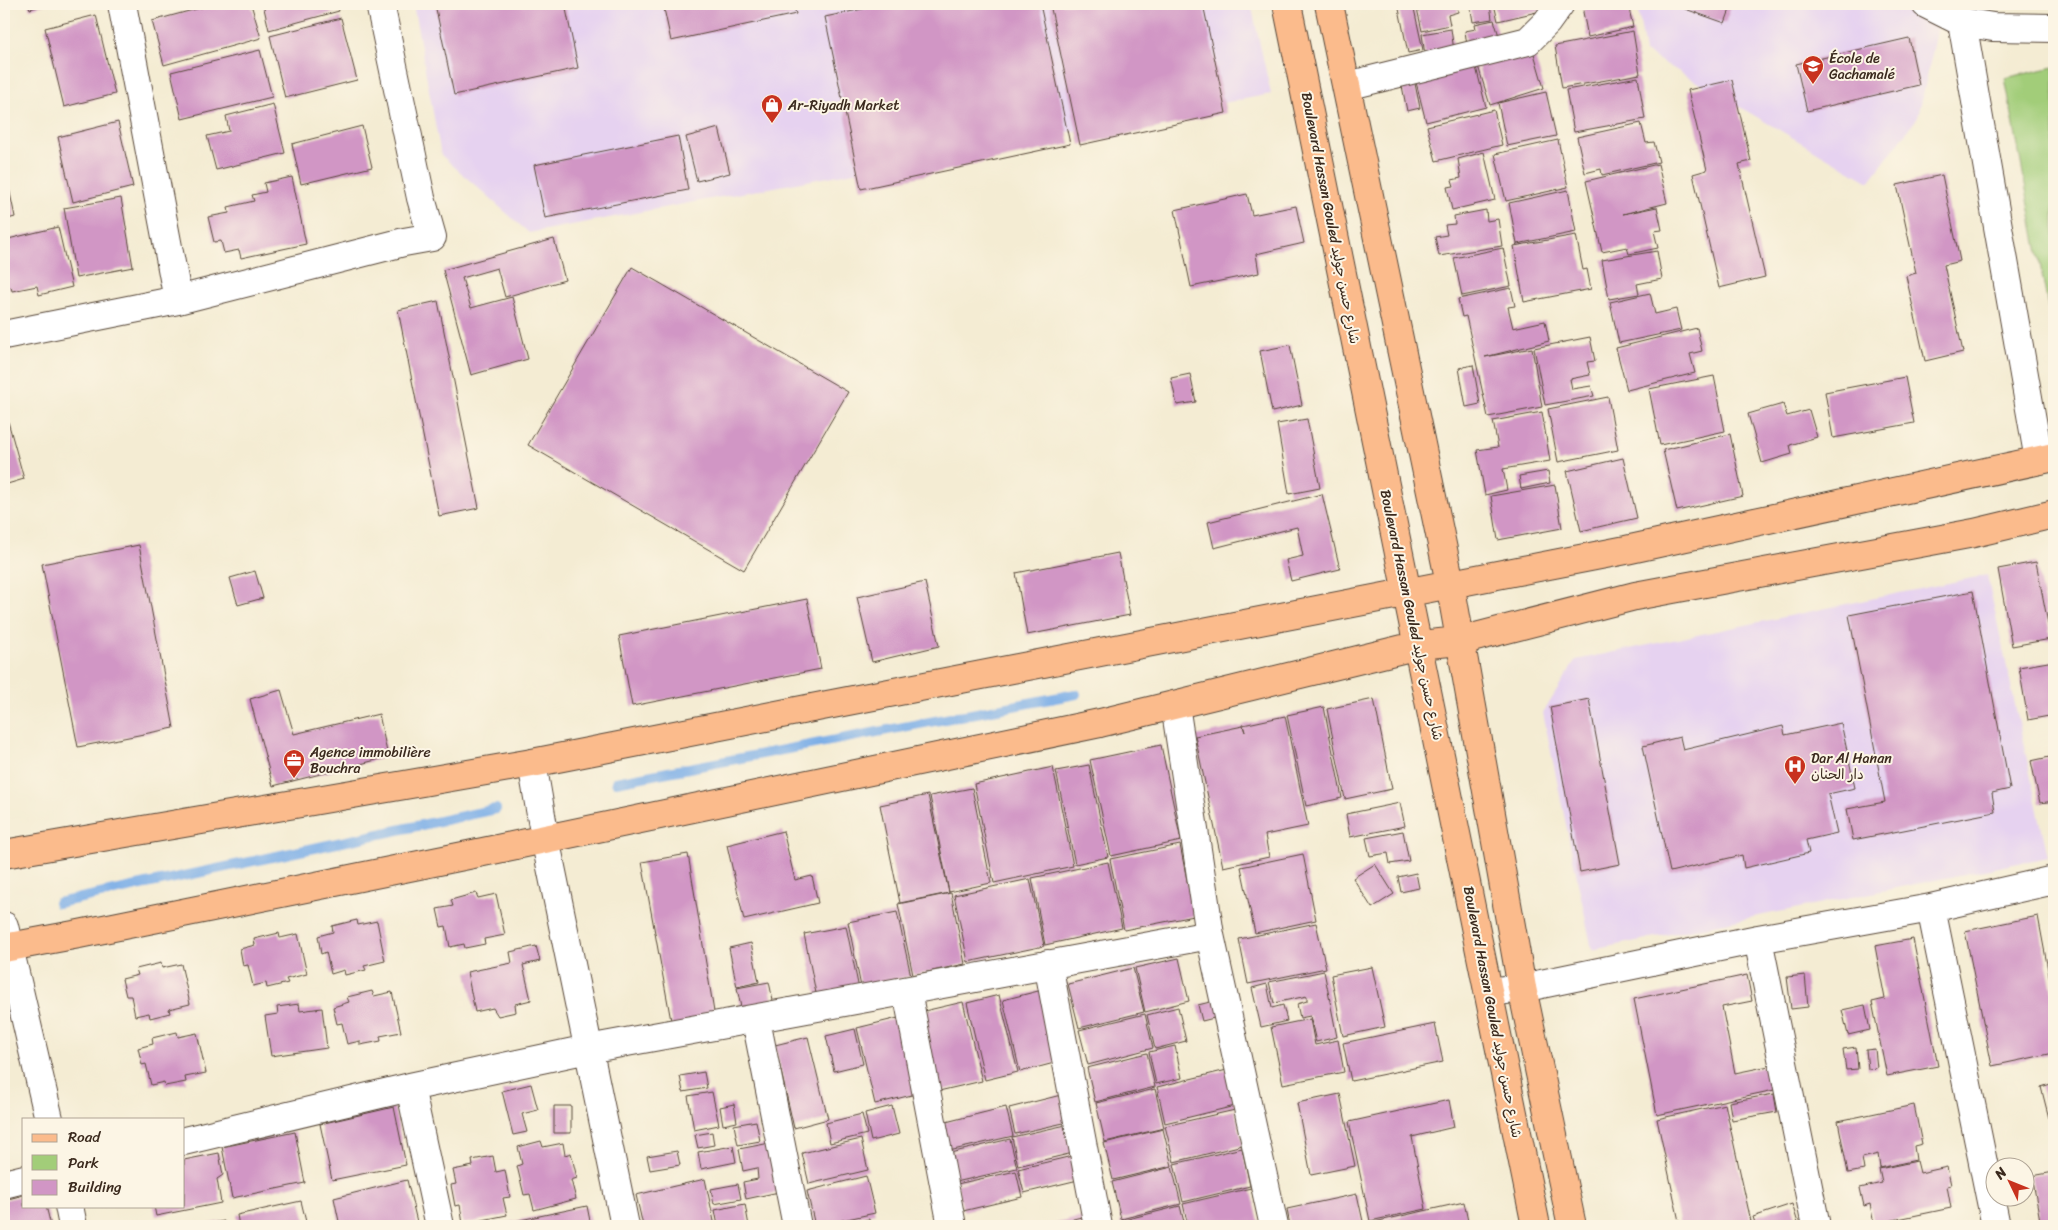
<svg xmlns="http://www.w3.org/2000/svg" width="2058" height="1230" font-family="Sriracha,'Playpen Sans Arabic',sans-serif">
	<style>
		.built { fill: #e6d2f0 }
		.green { fill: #a2cd79; stroke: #6e7c4c }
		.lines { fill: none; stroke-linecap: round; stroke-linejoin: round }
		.stream { stroke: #7baee7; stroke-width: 10 }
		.building { fill: #d196c5 }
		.minor-casing { stroke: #574739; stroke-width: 30 }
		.major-casing { stroke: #574739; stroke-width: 30 }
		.minor { stroke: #fff; stroke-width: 28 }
		.major { stroke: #fbbb8c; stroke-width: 28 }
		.labels { text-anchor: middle; stroke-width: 4; stroke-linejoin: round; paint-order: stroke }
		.poi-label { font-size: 14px; fill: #3b2a1e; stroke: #fcf5e5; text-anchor: start }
		.street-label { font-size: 14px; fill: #3b2a1e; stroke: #fcf5e5 }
	</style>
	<rect width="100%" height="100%" fill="#fcf5e5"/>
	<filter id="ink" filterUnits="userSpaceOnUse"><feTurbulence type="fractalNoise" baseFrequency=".02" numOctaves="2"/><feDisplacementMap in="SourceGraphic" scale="10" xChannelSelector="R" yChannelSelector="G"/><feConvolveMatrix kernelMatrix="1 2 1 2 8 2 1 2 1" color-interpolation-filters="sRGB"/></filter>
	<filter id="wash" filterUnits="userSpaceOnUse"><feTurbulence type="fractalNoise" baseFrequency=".0096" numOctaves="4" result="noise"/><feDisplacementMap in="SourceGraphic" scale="20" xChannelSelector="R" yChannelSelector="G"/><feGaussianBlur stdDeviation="1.12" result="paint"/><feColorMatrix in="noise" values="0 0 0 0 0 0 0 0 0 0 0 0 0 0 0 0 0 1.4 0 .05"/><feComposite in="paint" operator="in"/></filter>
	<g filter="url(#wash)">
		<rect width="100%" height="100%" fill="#f4ecd3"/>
		<path class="built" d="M413 4H1251L1271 94 529 233 441 155Z
			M1637 4H1898L1939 22 1918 117 1869 182 1645 52Z
			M1987 575 2048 857 1592 950 1543 713 1576 660Z"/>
		<path class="green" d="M2054 67V338L2005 78Z"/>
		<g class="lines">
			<path class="stream" d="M616 782 1076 694
				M58 903 496 809"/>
		</g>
		<g id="blocks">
			<path class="building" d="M28 4H46L30 9Z
				M215 4H251L261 38 164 65 152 21Z
				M263 4H337L339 11 269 30Z
				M435 4H565L578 68 454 95Z
				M663 4H793L796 14 671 41Z
				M886 4H1040L1070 144 861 189 825 17Z
				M1050 4H1203L1226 113 1080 145Z
				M1398 4H1413L1423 50 1408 53Z
				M1416 4H1457L1458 12 1448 15 1450 25 1422 31Z
				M1470 4H1490L1492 19 1473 22Z
				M1494 4H1553L1554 8 1498 21Z
				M1586 4H1628L1633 27 1588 37 1583 12Z
				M1671 4H1732L1725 23Z
				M96 15 115 94 64 107 45 28Z
				M341 18 357 80 285 98 270 36Z
				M1494 20 1500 39 1467 46 1465 31 1476 29 1475 24Z
				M1451 29 1454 51 1425 55 1422 34Z
				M1633 31 1640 74 1562 88 1555 46Z
				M1909 38 1919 85 1807 111 1796 64Z
				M260 50 272 97 182 119 171 72Z
				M1533 50 1544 88 1490 105 1478 66Z
				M1475 63 1486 107 1426 122 1415 78Z
				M1638 77 1645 119 1574 132 1566 90Z
				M1414 79 1420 108 1407 111 1401 81Z
				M1732 80 1751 161 1739 164 1765 277 1719 288 1693 174 1707 170 1688 90Z
				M1546 92 1556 136 1507 146 1498 103Z
				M273 104 285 153 216 170 207 136 229 131 226 116Z
				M1494 110 1502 145 1436 161 1427 126Z
				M118 122 133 187 73 202 58 137Z
				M1641 123 1646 143 1654 142 1659 162 1602 175 1601 169 1585 173 1577 137Z
				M362 126 372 167 301 184 292 144Z
				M719 128 730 173 697 181 686 137Z
				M678 136 688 190 545 218 534 165Z
				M1558 140 1568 187 1506 201 1495 154Z
				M1484 152 1495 200 1452 210 1447 187 1454 186 1452 180 1461 178 1458 159Z
				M4 164 15 217 4 220Z
				M1658 164 1667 203 1623 214 1657 207 1662 230 1654 231 1658 248 1629 254 1627 247 1602 252 1586 181Z
				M1942 175 1960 261 1944 265 1963 352 1925 361 1906 276 1916 273 1897 185Z
				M292 177 306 244 241 258 239 250 224 253 221 241 214 242 208 217 229 213 228 207 254 201 252 195 266 192 264 183Z
				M1568 190 1576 232 1517 244 1509 203Z
				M1247 194 1252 215 1296 206 1304 243 1256 254 1259 273 1191 287 1175 210Z
				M121 198 133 267 76 278 64 208Z
				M1486 210 1487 221 1498 219 1502 246 1439 256 1435 237 1447 235 1445 225 1455 224 1454 216Z
				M58 227 72 287 39 295 37 286 12 291 11 287 6 289 4 280V240Z
				M1576 235 1583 270 1587 269 1591 289 1524 302 1514 246Z
				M554 239 565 280 505 297 497 268 462 278 471 308 512 297 528 359 471 375 443 270Z
				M1503 248 1511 286 1462 296 1454 258Z
				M1657 251 1662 279 1637 284 1639 294 1609 299 1602 260Z
				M632 267 848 392 744 570 528 445Z
				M1511 288 1515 306 1508 307 1513 328 1545 321 1549 341 1485 357 1532 348 1542 407 1488 417 1466 316 1462 317 1458 299Z
				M1650 293 1655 314 1676 309 1681 330 1619 343 1610 302Z
				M438 301 479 508 439 516 398 310Z
				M1697 328 1702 351 1690 354 1695 373 1627 390 1616 348Z
				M1590 337 1595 361 1587 362 1590 375 1570 379 1572 389 1591 386 1594 396 1545 405 1534 348Z
				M1290 345 1302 405 1272 412 1260 351Z
				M1473 365 1480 404 1466 407 1459 368Z
				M1190 374 1196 402 1177 405 1171 378Z
				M1714 376 1725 431 1660 445 1649 389Z
				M1905 377 1914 423 1833 438 1825 392Z
				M1608 397 1618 450 1558 462 1548 409Z
				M1783 404 1787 416 1809 410 1817 437 1790 445 1792 454 1762 463 1748 414Z
				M4 407 24 479 4 485Z
				M1542 412 1550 461 1503 469 1507 490 1485 495 1477 450 1498 447 1493 421Z
				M1307 419 1320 488 1289 494 1277 424Z
				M1730 434 1743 496 1677 511 1663 450Z
				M1623 458 1637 518 1581 531 1567 471Z
				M1548 471 1550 483 1521 489 1519 476Z
				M1555 485 1562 528 1498 540 1491 496Z
				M1322 494 1340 569 1291 581 1286 560 1303 556 1297 527 1214 548 1208 522Z
				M139 545 174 728 78 747 42 564Z
				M1118 553 1130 615 1027 635 1016 573Z
				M2036 562 2051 639 2012 646 1998 569Z
				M255 571 263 598 238 605 230 578Z
				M925 582 939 646 872 662 857 597Z
				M1973 591 2010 789 1992 793 1995 812 1853 840 1847 809 1885 802 1849 615Z
				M807 599 821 669 632 706 619 636Z
				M2054 661V715L2028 720 2019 667Z
				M281 690 294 734 379 714 388 757 273 786 250 699Z
				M1374 699 1392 789 1345 799 1327 709Z
				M1589 699 1620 864 1580 872 1550 707Z
				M1324 707 1342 798 1306 806 1287 715Z
				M1285 716 1308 826 1265 835 1269 857 1223 867 1195 736 1243 726 1245 732 1243 725Z
				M1841 723 1855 788 1828 794 1837 833 1806 840 1809 853 1744 868 1742 855 1670 872 1643 746 1680 737 1683 750 1783 726 1785 735Z
				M1161 745 1181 841 1111 856 1090 760Z
				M2054 756V801L2040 803 2031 761Z
				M1089 765 1108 857 1075 864 1056 771Z
				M1053 767 1073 866 994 883 974 784Z
				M972 788 991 883 949 892 930 796Z
				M928 795 949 893 900 903 880 805Z
				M1400 803 1405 826 1350 837 1346 814Z
				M783 831 795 880 812 876 818 903 744 920 727 845Z
				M1403 831 1409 861 1390 864 1388 853 1370 856 1366 838Z
				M1180 845 1194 916 1124 930 1110 859Z
				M688 854 715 1018 672 1026 642 862Z
				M1303 854 1316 920 1255 933 1241 867Z
				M1108 862 1122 928 1045 945 1032 878Z
				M1375 864 1394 894 1372 908 1353 878Z
				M1416 873 1419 888 1401 892 1398 877Z
				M1030 879 1044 946 968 962 954 895Z
				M476 893 478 898 496 894 505 935 484 939 485 944 465 948 464 944 450 947 446 926 441 927 437 909 453 906 451 900Z
				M951 893 965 964 913 975 898 904Z
				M897 912 911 976 861 987 848 922Z
				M2038 916 2054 1002V1053L1992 1066 1965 931Z
				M357 920 358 925 377 921 385 961 364 966 366 970 345 975 344 970 331 974 326 952 321 954 318 936 333 932 332 926Z
				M1316 923 1326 968 1248 984 1239 939Z
				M846 926 860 994 818 1003 804 934Z
				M279 933 280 938 298 934 307 974 286 979 288 983 267 988 266 983 253 986 248 965 243 966 240 949 255 945 254 939Z
				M1913 939 1938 1066 1887 1076 1872 1002 1885 999 1875 946Z
				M751 943 759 982 737 987 729 948Z
				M536 946 540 961 523 965 531 1000 515 1004 516 1012 498 1016 493 1008 475 1012 467 972 512 963 510 952Z
				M1179 958 1189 1001 1145 1012 1135 968Z
				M161 963 162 968 181 964 190 1004 169 1009 170 1013 150 1018 149 1013 135 1016 131 996H126L122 979 138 975 136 969Z
				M1372 967 1385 1027 1343 1036 1331 975Z
				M1133 968 1144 1012 1079 1028 1068 984Z
				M1324 971 1337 1037 1316 1042 1310 1016 1300 1018 1297 1004 1307 1001V996L1274 1003 1269 982Z
				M1747 975 1752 1001 1722 1007 1735 1073 1774 1065 1779 1089 1657 1115 1634 999Z
				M1805 975 1808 1007 1791 1009 1787 977Z
				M769 982 775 1010 743 1017 737 988Z
				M1267 984 1272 1008 1283 1005 1287 1021 1261 1027 1252 988Z
				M1042 990 1058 1062 1020 1072 1003 1000Z
				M372 991 374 996 392 992 401 1032 380 1036 381 1041 360 1045V1041L347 1044 342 1023 337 1024 333 1007 349 1002 347 997Z
				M999 995 1018 1072 985 1080 967 1003Z
				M1222 999 1226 1015 1202 1021 1198 1005Z
				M963 1002 982 1081 939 1091 920 1012Z
				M299 1004 300 1011 322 1008 327 1048 271 1056 265 1016 278 1014 277 1007Z
				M1865 1005 1870 1030 1848 1035 1842 1010Z
				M1178 1007 1186 1041 1155 1049 1147 1015Z
				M1145 1014 1153 1048 1088 1065 1079 1030Z
				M898 1018 916 1094 875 1104 857 1028Z
				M1310 1019 1315 1045 1338 1040 1344 1072 1283 1084 1271 1027Z
				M1435 1024 1443 1062 1351 1081 1343 1043Z
				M855 1029 863 1064 834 1071 826 1036Z
				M177 1032 178 1037 197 1033 206 1073 185 1077 186 1082 165 1086 164 1082 151 1085 146 1064 142 1065 138 1048 153 1044 152 1038Z
				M808 1037 828 1119 794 1128 775 1045Z
				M1175 1046 1182 1078 1156 1084 1149 1052Z
				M1856 1047 1858 1069 1846 1070 1843 1049Z
				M1875 1049 1877 1068 1868 1069 1866 1050Z
				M1147 1053 1155 1087 1095 1102 1087 1068Z
				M1227 1070 1235 1106 1165 1123 1157 1087Z
				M704 1072 707 1088 683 1092 680 1076Z
				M2054 1083V1138L2041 1087Z
				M531 1084 538 1110 522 1114 527 1132 513 1135 502 1091Z
				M1155 1089 1164 1128 1105 1142 1096 1103Z
				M712 1092 719 1125 694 1130 688 1096Z
				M1340 1094 1355 1166 1311 1175 1297 1103Z
				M1774 1094 1777 1112 1732 1120 1729 1102Z
				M1061 1095 1068 1122 1015 1134 1009 1108Z
				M1449 1100 1454 1127 1412 1137 1426 1209 1370 1221 1349 1122Z
				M734 1104 737 1122 723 1125 720 1107Z
				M1725 1104 1752 1226H1680L1657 1119Z
				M1914 1105 1922 1144 1914 1146 1916 1160 1880 1168 1878 1154 1862 1158 1864 1170 1848 1173 1838 1121Z
				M554 1106H571V1133H554Z
				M892 1106 899 1134 871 1141 865 1113Z
				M394 1107 406 1165 332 1180 320 1124Z
				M1006 1107 1013 1136 949 1151 942 1123Z
				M1235 1110 1243 1145 1174 1162 1165 1126Z
				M862 1114 867 1134 830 1143 826 1123Z
				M756 1121 760 1141 738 1145 734 1125Z
				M1066 1125 1073 1153 1018 1166 1012 1137Z
				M1163 1129 1172 1166 1113 1180 1104 1143Z
				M295 1132 305 1183 232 1198 222 1147Z
				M712 1132 714 1145 698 1148 695 1135Z
				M861 1139 868 1170 809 1184 802 1153Z
				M1010 1139 1017 1168 956 1182 950 1153Z
				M541 1141 543 1147 563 1143 565 1155 571 1153 577 1178 571 1180 576 1199 534 1210 530 1194 524 1195 517 1166 522 1164 518 1147Z
				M770 1143 779 1192 746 1199 743 1182 758 1179 757 1168 743 1171 739 1149Z
				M733 1146 736 1162 701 1169 698 1152Z
				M1242 1148 1250 1186 1183 1202 1174 1164Z
				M677 1151 680 1165 650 1170 647 1156Z
				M219 1153 223 1175 217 1179 221 1203 156 1216 154 1206H184V1160Z
				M493 1156 496 1172 505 1170 510 1197 503 1198 507 1215 463 1224 460 1205 455 1206 451 1185 456 1184 453 1170 473 1166 472 1160Z
				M1072 1156 1078 1180 1024 1193 1018 1169Z
				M1917 1161 1920 1173 1947 1167 1951 1185 1947 1186 1951 1208 1874 1224 1870 1204 1864 1206 1860 1188 1882 1183 1879 1169Z
				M1172 1167 1181 1204 1121 1219 1112 1182Z
				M1016 1171 1022 1197 963 1211 957 1184Z
				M2054 1172V1226H2041L2032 1176Z
				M866 1176 875 1213 815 1226 807 1191Z
				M705 1179 715 1226H643L636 1195Z
				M407 1180 418 1226H340L334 1198Z
				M738 1184 741 1199 714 1204 711 1189Z
				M1251 1188 1260 1226H1188L1183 1204Z
				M1357 1194 1364 1226H1290L1287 1209Z
				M24 1195V1206H46L51 1226H4V1200Z
				M301 1201 307 1226H239L237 1215Z
				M1464 1202 1469 1226H1370V1223Z
				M745 1204 749 1226H718L715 1210Z
				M1792 1204 1799 1226H1756L1753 1217Z
				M587 1206 591 1226H507L506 1223Z
				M1180 1206 1185 1226H1122L1120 1221Z
				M1089 1215 1092 1226H1046Z
				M869 1219 870 1226H841Z
				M224 1221 225 1226H202V1225Z"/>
		</g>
	</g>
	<g filter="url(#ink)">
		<use href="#blocks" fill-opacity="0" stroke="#574739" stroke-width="1"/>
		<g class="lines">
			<g class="minor-casing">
				<path id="minor" d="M122 4 178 300
					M1926 4 1962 22 1993 27 2054 28
					M1962 22 2039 460
					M1347 86 1528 41 1547 22 1560 4
					M4 335 178 300 404 242 432 237 421 198 380 4
					M1175 705 1210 935 1274 1226
					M532 763 545 838 625 1226
					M1931 908 1996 1226
					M4 926 49 1119
					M1758 939 1816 1226
					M1048 964 1098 1226
					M907 991 952 1226
					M1489 992 1522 988 1758 939 1931 908 2054 880
					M756 1020 797 1226
					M410 1087 440 1226
					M184 1141 410 1087 588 1049 1210 935
					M4 1184 24 1179
					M69 1206 73 1226"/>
			</g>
			<g class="major-casing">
				<path id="major" d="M1287 4 1536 1226
					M1329 4 1450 583 1522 988 1572 1226
					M4 854 532 763 817 707 1626 550 2054 457
					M4 948 79 934 483 852 1100 723 1419 645 1460 641 1635 596 1974 533 2054 514"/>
			</g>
			<use href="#minor" class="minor"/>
			<use href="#major" class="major"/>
		</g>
	</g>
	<defs>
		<g id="school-pin" transform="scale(1.125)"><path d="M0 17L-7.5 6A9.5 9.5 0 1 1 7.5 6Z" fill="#c8321e" stroke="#fcf5e5"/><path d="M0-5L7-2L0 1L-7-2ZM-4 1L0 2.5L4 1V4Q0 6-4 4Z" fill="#fff"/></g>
		<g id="shop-pin" transform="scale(1.125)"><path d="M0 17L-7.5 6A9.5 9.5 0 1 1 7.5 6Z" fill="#c8321e" stroke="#fcf5e5"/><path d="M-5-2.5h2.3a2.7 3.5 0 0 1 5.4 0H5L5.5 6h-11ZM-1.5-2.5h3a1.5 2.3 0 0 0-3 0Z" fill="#fff"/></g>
		<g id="office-pin" transform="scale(1.125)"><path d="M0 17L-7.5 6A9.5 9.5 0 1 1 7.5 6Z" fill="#c8321e" stroke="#fcf5e5"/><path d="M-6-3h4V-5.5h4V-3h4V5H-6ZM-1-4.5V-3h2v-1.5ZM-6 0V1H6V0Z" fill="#fff"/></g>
		<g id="hospital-pin" transform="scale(1.125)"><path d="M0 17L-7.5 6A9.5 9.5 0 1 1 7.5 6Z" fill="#c8321e" stroke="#fcf5e5"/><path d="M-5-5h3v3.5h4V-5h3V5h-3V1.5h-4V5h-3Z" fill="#fff"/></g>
	</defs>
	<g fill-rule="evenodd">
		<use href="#school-pin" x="1813" y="66"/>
		<use href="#shop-pin" x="772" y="105"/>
		<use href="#office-pin" x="294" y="760"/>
		<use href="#hospital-pin" x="1795" y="766"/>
	</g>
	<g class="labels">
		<g class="poi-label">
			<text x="1829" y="63">École de<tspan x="1829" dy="16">Gachamalé</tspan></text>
			<text x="788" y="110">Ar-Riyadh Market</text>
			<text x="310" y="757">Agence immobilière<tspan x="310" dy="16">Bouchra</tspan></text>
			<text x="1811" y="763">Dar Al Hanan<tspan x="1811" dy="16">دار الحنان</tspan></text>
		</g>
		<g class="street-label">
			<text transform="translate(1331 218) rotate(79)" y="5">Boulevard Hassan Gouled شارع حسن جوليد</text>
			<text transform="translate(1412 615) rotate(78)" y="5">Boulevard Hassan Gouled شارع حسن جوليد</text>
			<text transform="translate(1493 1012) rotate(79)" y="5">Boulevard Hassan Gouled شارع حسن جوليد</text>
		</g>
	</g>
	<rect width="2058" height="1230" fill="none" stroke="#fcf5e5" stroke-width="20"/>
	<rect x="22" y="1118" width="162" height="90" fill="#fcf5e5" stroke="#afa495"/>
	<rect x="32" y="1134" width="25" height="8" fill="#fbbb8c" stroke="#afa495"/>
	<text x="68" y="1142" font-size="15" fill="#3b2a1e">Road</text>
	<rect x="32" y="1155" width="25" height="15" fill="#a2cd79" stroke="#afa495"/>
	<text x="68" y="1168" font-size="15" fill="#3b2a1e">Park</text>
	<rect x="32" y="1180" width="25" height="15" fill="#d196c5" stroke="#afa495"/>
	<text x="68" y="1192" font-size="15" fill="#3b2a1e">Building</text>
	<g transform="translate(2010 1182) rotate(313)"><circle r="24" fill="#fcf5e5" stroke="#afa495"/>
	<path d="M0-4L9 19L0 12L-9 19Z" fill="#c8321e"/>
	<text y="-8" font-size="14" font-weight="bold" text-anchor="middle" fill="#3b2a1e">N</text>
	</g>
</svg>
